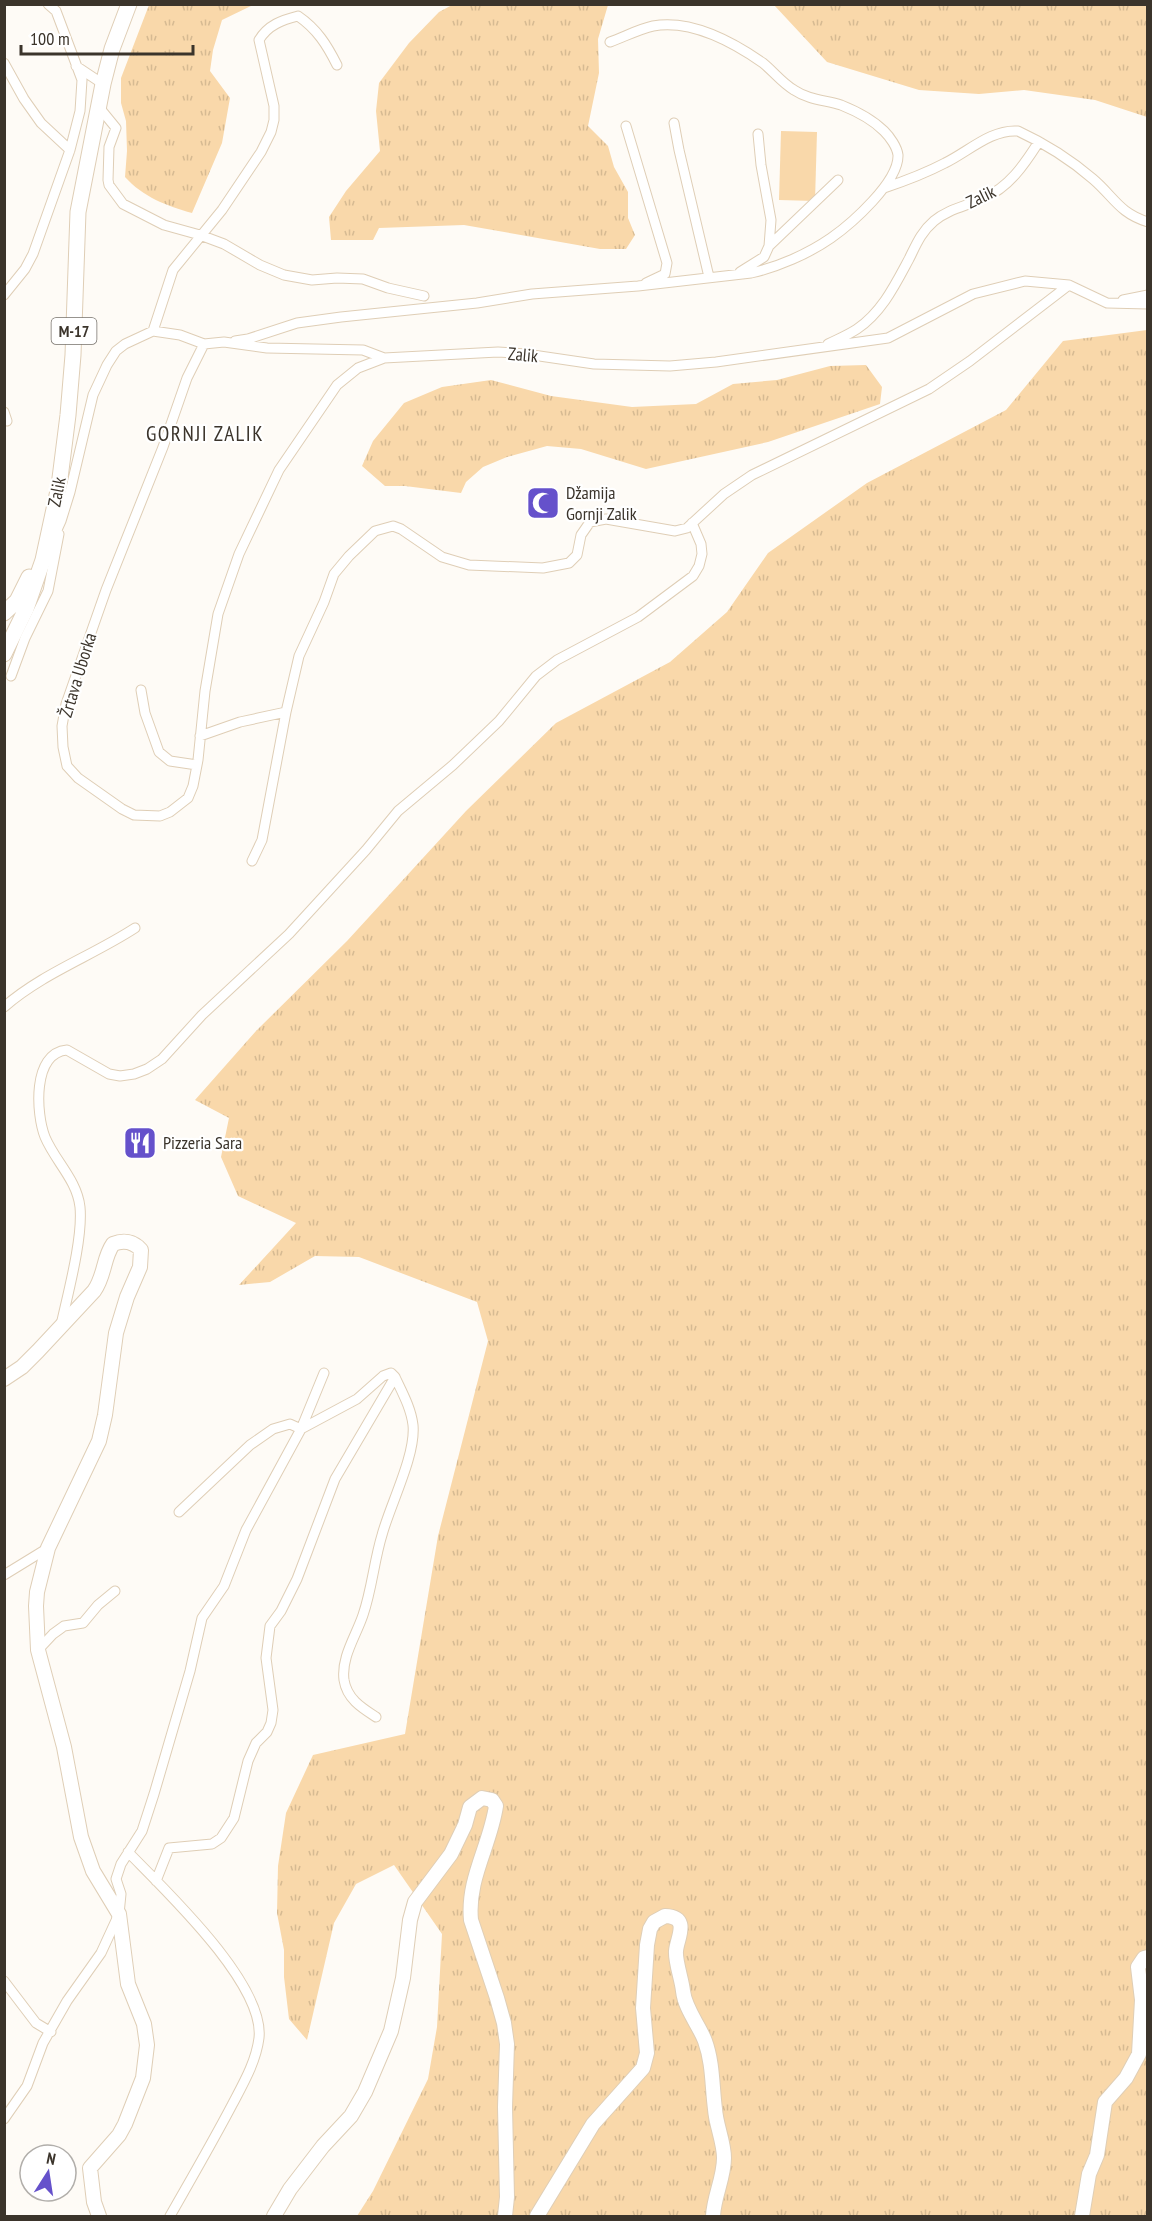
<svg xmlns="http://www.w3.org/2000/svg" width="1152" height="2221" font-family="'PT Sans Narrow',sans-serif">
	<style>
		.grass { fill: url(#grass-tufts) }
		.park { fill: #f9d8aa }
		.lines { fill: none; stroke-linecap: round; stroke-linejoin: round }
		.street-casing { stroke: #dfceb6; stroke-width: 11 }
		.secondary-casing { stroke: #dfceb6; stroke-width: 16 }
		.primary-casing { stroke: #dfceb6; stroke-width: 17 }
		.street { stroke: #fff; stroke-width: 9 }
		.secondary { stroke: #fff; stroke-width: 14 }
		.primary { stroke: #fff; stroke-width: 15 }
		.labels { text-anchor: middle; stroke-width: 4.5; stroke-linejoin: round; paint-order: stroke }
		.shield { fill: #fff; stroke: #76716b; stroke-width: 1.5 }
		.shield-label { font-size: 16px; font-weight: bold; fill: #3b342b }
		.street-label { font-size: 18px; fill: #3b342b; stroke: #fff }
		.poi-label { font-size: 18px; fill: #3b342b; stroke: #fff; text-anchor: start }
		.quarter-label { font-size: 21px; letter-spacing: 1.5px; fill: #3b342b; stroke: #fff }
	</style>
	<defs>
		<pattern id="grass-tufts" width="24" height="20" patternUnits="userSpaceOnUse" patternTransform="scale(1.5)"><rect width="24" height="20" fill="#f9d8aa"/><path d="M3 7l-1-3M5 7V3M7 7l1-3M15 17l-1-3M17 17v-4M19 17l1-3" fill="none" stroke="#d6ba92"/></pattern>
	</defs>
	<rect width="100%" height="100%" fill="#fefbf6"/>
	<path class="grass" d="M454 4 608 5 598 39 599 73 588 126 608 146 614 167 628 192V218L635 235 626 249H600L464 225 379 228 373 240H331L329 217 346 191 380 151 376 111 379 83 409 43 439 12Z
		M149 5H253L222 20 213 50 210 71 230 98 222 143 192 213C167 206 143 197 125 177L127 151 126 121 121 103V78Z
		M774 5H1147V117L1095 100 1024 90 979 94 919 90 827 62Z
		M1147 330V2216H357L373 2191 428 2079 437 2027 442 1934 394 1865 356 1884 334 1923 307 2040 289 2019 284 1977V1950L277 1913 278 1866 286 1813 313 1755 405 1734 438 1536 488 1341 477 1302 359 1257 315 1256 270 1282 239 1285 296 1223 238 1196 221 1157 229 1118 195 1100 256 1031 347 941 466 811 556 723 670 662 727 612 768 553 867 483 1006 410 1063 341Z
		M866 365 882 387 880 404 768 442 646 469 581 449 547 446 507 457 483 467 466 482 461 493 405 486H385L362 466 373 441 404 403 442 387 491 380 551 396 632 407 696 404 733 384 777 380 830 366Z"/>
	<path class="park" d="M781 131 817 132 815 201 779 200Z"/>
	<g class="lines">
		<g class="street-casing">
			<path id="street" d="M4 63 24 99 41 123 70 150
				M76 66 103 84
				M98 106 116 128 109 147 108 180 109 185 123 204 164 225 200 235 224 244 260 265 284 275 312 280 337 278 363 279 388 288 424 296
				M674 123 679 150 709 277
				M626 126 667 263 665 274 646 283
				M758 134 761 165 771 220 769 246
				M884 188C905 181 926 173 945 163 968 152 991 129 1018 131 1044 143 1071 160 1093 179 1114 197 1119 213 1148 222
				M740 272 764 257 769 246 838 180
				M4 295 25 269 33 254 70 150 80 111 82 80 56 11 48 4
				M1123 300 1148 295
				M153 331 173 270 222 210 261 152 271 132 274 120V106L259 40C268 25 282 20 298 16 317 29 327 45 337 65
				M235 341 248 339 297 323 341 317 477 303 532 294 638 286 751 273C778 267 808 254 831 238 851 224 899 182 898 155 897 147 890 137 884 131 873 120 856 111 841 105 825 100 809 100 794 90 782 83 774 72 763 63 733 42 692 19 653 26 639 29 624 37 610 42
				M204 344 187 378 163 447 106 590 66 704 62 726 63 747 67 766 78 778 122 809 134 815 160 816 170 812 188 798 193 786 198 760 205 691 218 614 239 554 279 470 337 385 358 368 384 358
				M828 344C838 339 848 335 857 329 882 312 895 285 909 259 916 245 921 232 934 221 948 209 967 206 984 198 1009 187 1024 165 1038 143
				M4 412 7 421
				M52 541 61 521 70 492 93 395 107 365 116 351 125 344 153 331 180 335 204 344 224 342 267 348 363 350 384 358 498 352 526 354 594 364 670 366 716 362 888 338 973 294 1025 281 1069 285 1107 303 1148 304
				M11 676 25 638 48 591 59 534
				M141 690 145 713 159 752 170 761 197 765
				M200 736 240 722 286 712
				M252 861 262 840 286 712 299 656 324 602 334 574 349 556 375 531 393 526 401 529 442 557 469 565 543 568 569 563 577 555 581 535 590 522 606 519 675 531 687 528 724 494 752 475 929 389 970 361 1069 285
				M4 1007C43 973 92 956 135 928
				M61 1325C68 1293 83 1238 80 1207 77 1180 55 1161 45 1137 36 1114 32 1053 67 1050L109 1074 120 1076 134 1074 147 1069 162 1059 202 1015 289 934 366 850 398 811 453 765 499 721 536 676 557 660 638 617 693 576 699 566 702 554 701 544 692 523
				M4 1575 48 1548
				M38 1650 53 1634 64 1626 83 1623 98 1605 115 1591
				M376 1717C362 1708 347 1699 344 1680 341 1657 356 1636 363 1615 372 1589 374 1561 382 1535 390 1505 416 1455 413 1425 411 1408 402 1392 395 1377
				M128 1852C165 1890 265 1984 259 2038 256 2062 243 2084 232 2105 212 2143 191 2179 170 2216
				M156 1881 169 1848 212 1844 221 1838 234 1818 248 1761 256 1743 267 1732 271 1723 273 1710 266 1658 270 1626 281 1611 297 1579 335 1479 395 1377 391 1373 383 1376 357 1399 301 1429 290 1424 273 1429 250 1445 179 1512
				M4 1981 36 2023 51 2032
				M4 2119 27 2086 43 2043 67 2001 101 1953 119 1914 121 1894 116 1879 121 1864 142 1831 154 1794 190 1671 202 1618 224 1586 246 1530 301 1429 324 1373"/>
		</g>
		<g class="secondary-casing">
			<path id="secondary" d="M4 1379 22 1367 38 1351 94 1291C105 1276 103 1258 113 1244 123 1240 133 1241 141 1250L140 1267 127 1297 116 1333 105 1415 99 1441 48 1548 37 1592 36 1606 38 1650 64 1747 81 1837 93 1871 119 1914 128 1984 144 2024 147 2045 143 2078 125 2124 119 2135 90 2168 94 2202 99 2216
				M274 2216 290 2189 323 2146 351 2116 365 2092 391 2031 403 1978 410 1920 415 1902 451 1854 465 1825 470 1807 482 1798 492 1800 496 1806C490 1846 467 1879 471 1920L497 1998 504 2023 507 2044 505 2107 507 2197 505 2216
				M537 2216 593 2124 643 2068 647 2053 643 2008 647 1945 650 1929 654 1922 665 1916C691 1917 677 1938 676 1951 675 1961 682 1980 683 1991 685 2009 699 2025 705 2041 713 2063 712 2086 715 2109 716 2125 724 2142 724 2158 724 2178 714 2196 713 2216
				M1082 2216 1089 2174 1097 2155 1105 2102 1126 2078 1139 2054 1142 2000 1138 1967 1144 1958 1148 1957"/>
		</g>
		<g class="primary-casing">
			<path id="primary" d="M4 613 17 601 29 577
				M4 654 26 609 43 560 59 486 68 415 73 355 78 212 103 84 112 49 129 4"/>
		</g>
		<use href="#street" class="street"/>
		<use href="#secondary" class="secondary"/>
		<use href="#primary" class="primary"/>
	</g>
	<defs>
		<g id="mosque-square" transform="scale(1.725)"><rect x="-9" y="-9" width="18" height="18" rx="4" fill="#6551cb" stroke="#fff"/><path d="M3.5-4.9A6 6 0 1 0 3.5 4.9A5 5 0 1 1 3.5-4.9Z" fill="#fff"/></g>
		<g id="restaurant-square" transform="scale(1.725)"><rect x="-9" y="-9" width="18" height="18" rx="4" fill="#6551cb" stroke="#fff"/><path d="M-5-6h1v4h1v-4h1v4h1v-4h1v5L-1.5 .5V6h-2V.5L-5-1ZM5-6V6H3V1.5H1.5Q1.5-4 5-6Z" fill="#fff"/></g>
	</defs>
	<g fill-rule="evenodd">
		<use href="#mosque-square" x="543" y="503"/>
		<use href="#restaurant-square" x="140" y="1143"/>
	</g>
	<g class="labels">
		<rect class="shield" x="51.5" y="318" width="45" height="26" rx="4.5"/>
		<g class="shield-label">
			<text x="74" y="337">M-17</text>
		</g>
		<g class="street-label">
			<text transform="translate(981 197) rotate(-26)" y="6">Zalik</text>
			<text transform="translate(523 355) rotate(5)" y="6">Zalik</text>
			<text transform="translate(57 492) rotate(-79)" y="6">Zalik</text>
			<text transform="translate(78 675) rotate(-73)" y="6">Žrtava Uborka</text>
		</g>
		<g class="poi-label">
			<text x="566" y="499">Džamija<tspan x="566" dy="21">Gornji Zalik</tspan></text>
			<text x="163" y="1149">Pizzeria Sara</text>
		</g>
		<g class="quarter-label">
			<text x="205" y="441">GORNJI ZALIK</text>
		</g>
	</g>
	<rect width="1152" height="2221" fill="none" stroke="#3b342b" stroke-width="12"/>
	<g transform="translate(48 2173) rotate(12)"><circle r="28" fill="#ffffff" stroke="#b1aeaa" stroke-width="1.5"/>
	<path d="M0-4.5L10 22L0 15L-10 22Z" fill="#6551cb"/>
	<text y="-9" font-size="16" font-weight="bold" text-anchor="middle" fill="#3b342b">N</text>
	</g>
	<path d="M21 45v9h172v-9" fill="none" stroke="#3b342b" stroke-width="3"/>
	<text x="30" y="45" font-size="18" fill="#3b342b" stroke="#ffffff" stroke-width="4.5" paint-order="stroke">100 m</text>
</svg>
